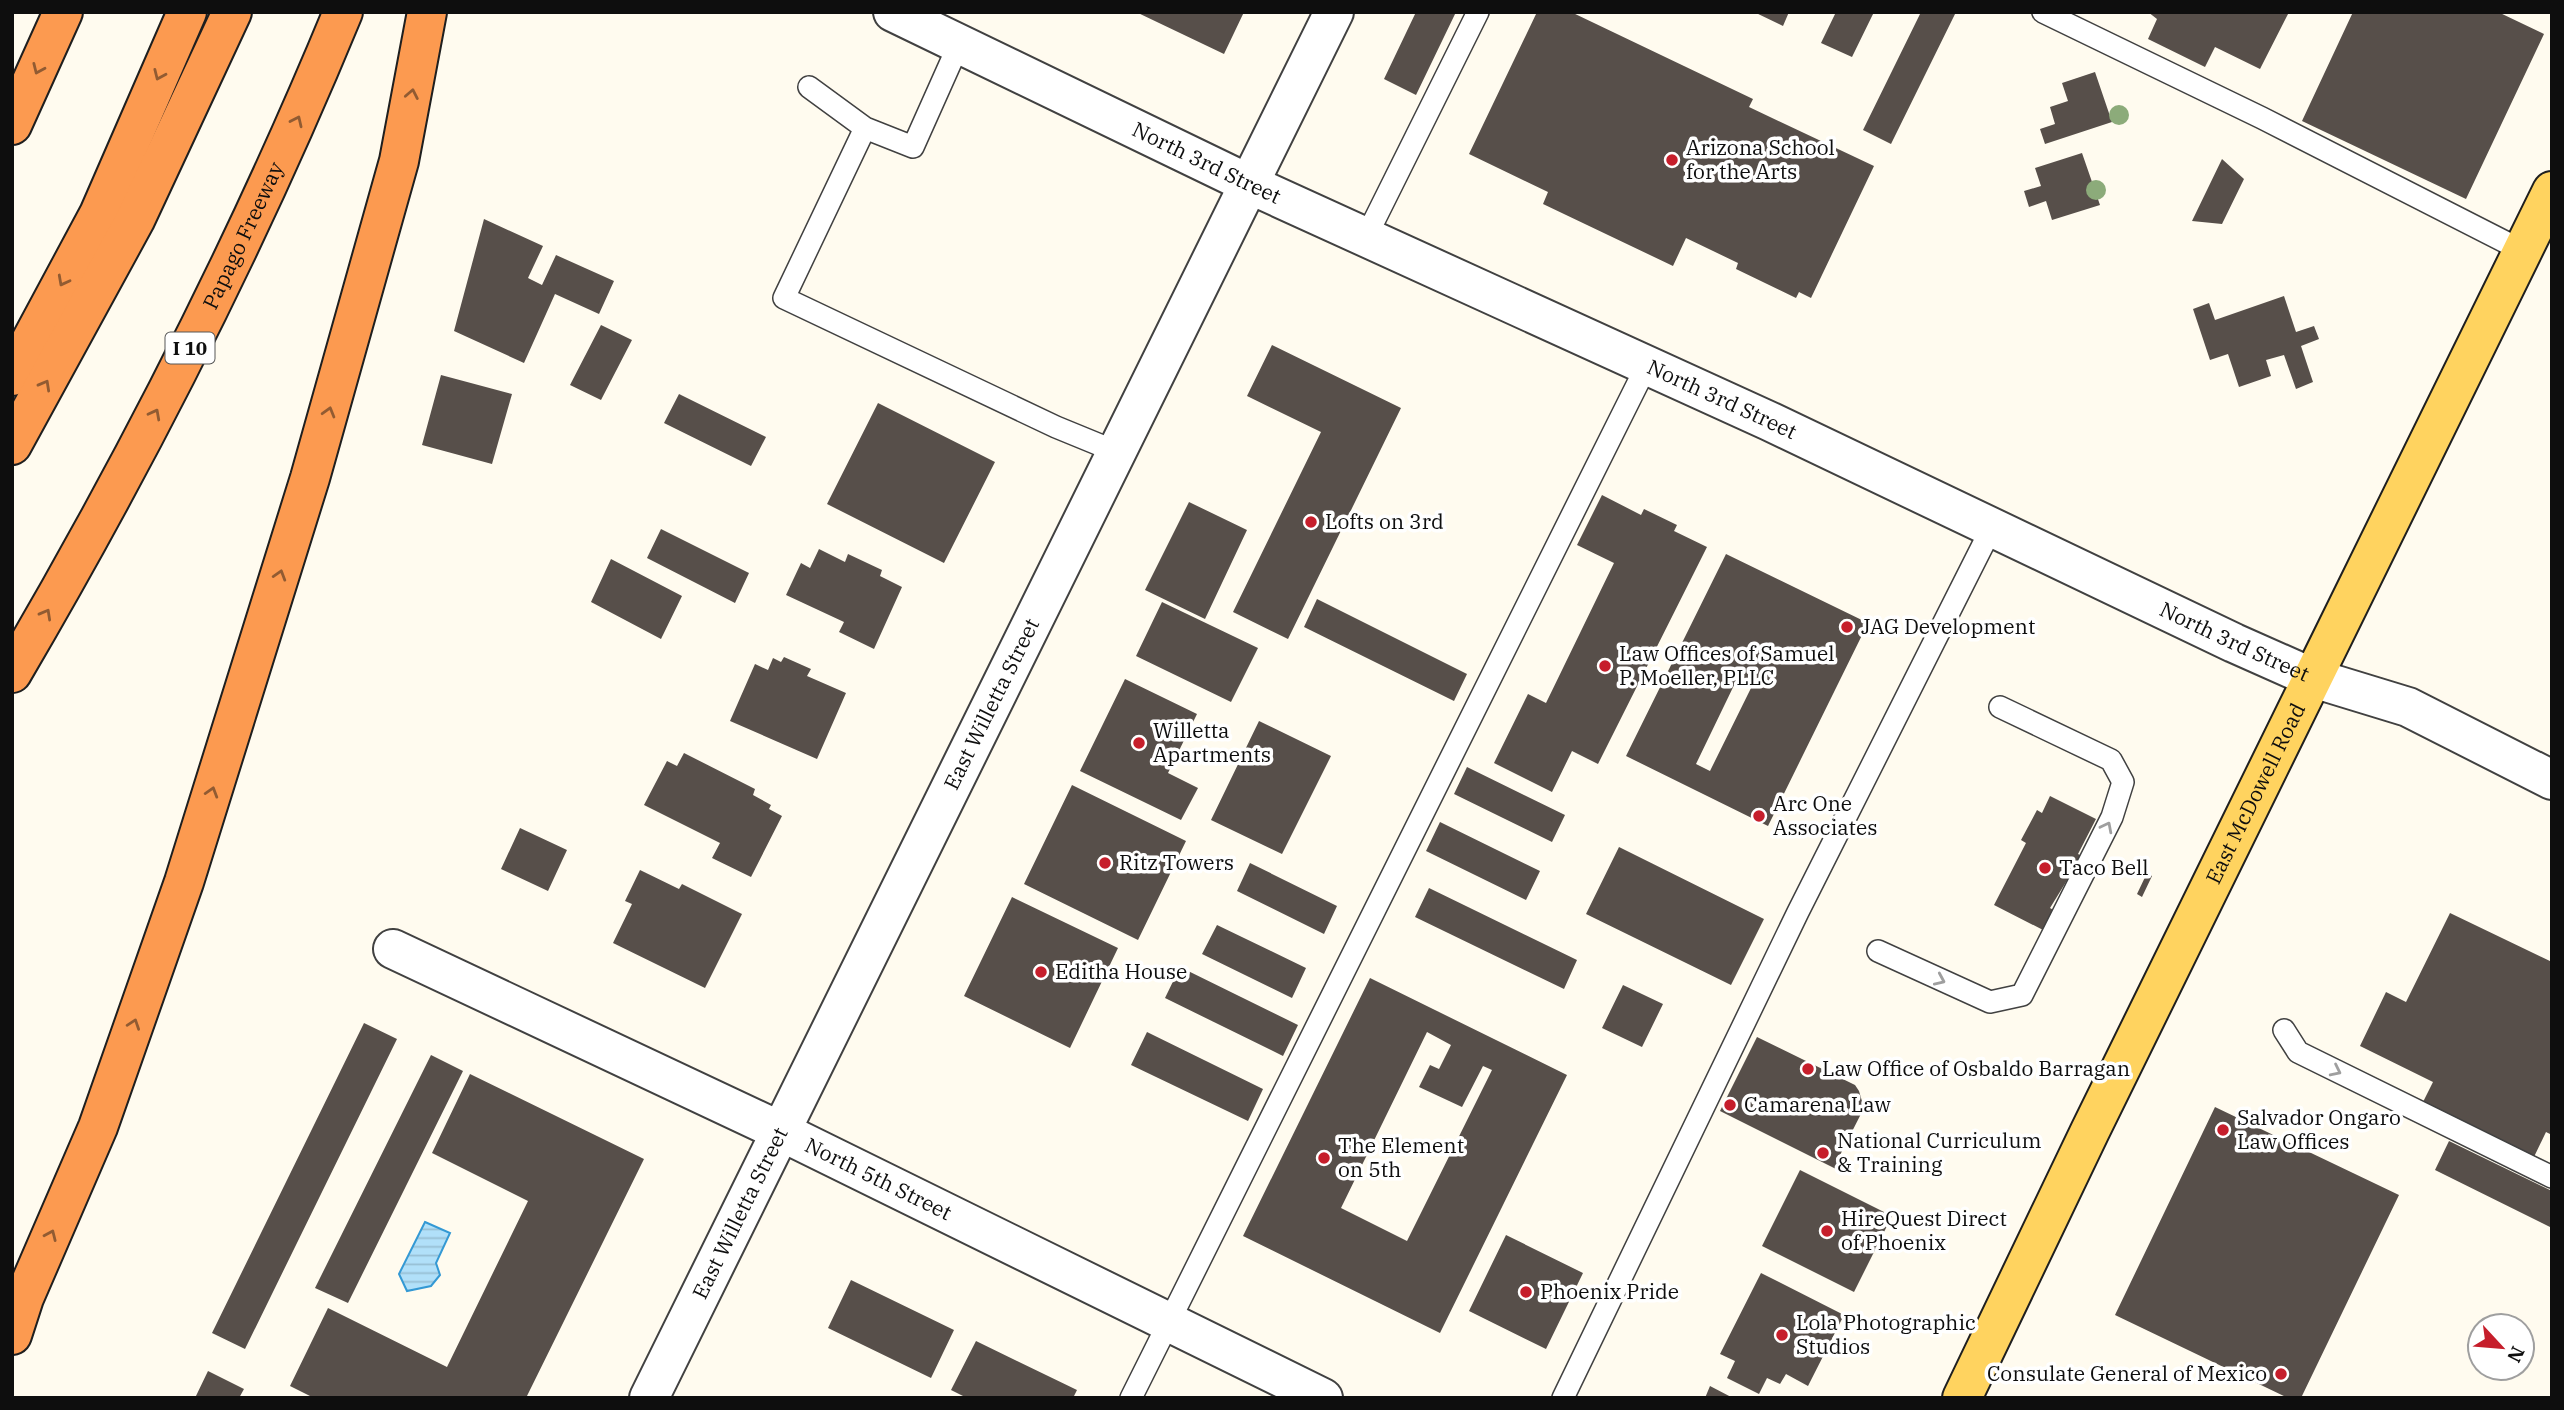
<svg xmlns="http://www.w3.org/2000/svg" width="2564" height="1410" font-family="'IBM Plex Serif',serif">
	<style>
		.water { fill: url(#water-rules); stroke: #3499d4; stroke-width: 2 }
		.building { fill: #574f4a; fill-rule: evenodd }
		.lines { fill: none; stroke-linecap: round; stroke-linejoin: round }
		.service-casing { stroke: #414141; stroke-width: 24 }
		.minor-casing { stroke: #414141; stroke-width: 42 }
		.tertiary-casing { stroke: #414141; stroke-width: 42 }
		.primary-casing { stroke: #1f1f1f; stroke-width: 42 }
		.motorway-casing { stroke: #1f1f1f; stroke-width: 42 }
		.service { stroke: #fff; stroke-width: 21 }
		.minor { stroke: #fff; stroke-width: 38 }
		.tertiary { stroke: #fff; stroke-width: 38 }
		.primary { stroke: #ffd35f; stroke-width: 38 }
		.motorway { stroke: #fc9a50; stroke-width: 38 }
		.tree { fill: #8cab7a }
		.oneway { stroke: #915b32 }
		.oneway2 { stroke: #9f9f9f }
		.poi-dot { fill: #c61e2b; stroke: #fff; stroke-width: 2.5 }
		.labels { text-anchor: middle; stroke-width: 7; stroke-linejoin: round; paint-order: stroke }
		.shield { fill: #fff; stroke: #565656; stroke-width: 2 }
		.shield-label { font-size: 19px; font-weight: bold; fill: #0e0e0e }
		.poi-label { font-size: 21px; fill: #0e0e0e; stroke: #fff; text-anchor: start }
		.street-label { font-size: 21px; fill: #0e0e0e; stroke: #fff }
	</style>
	<defs>
		<pattern id="water-rules" width="6" height="5" patternUnits="userSpaceOnUse" patternTransform="scale(1.75)"><rect width="6" height="5" fill="#b1e0f9"/><path d="M0 2.5h6" fill="none" stroke="#97bfd4"/></pattern>
	</defs>
	<rect width="100%" height="100%" fill="#fffbef"/>
	<path class="water" d="M425 1222 450 1233 436 1263 440 1275 431 1286 407 1291 399 1274Z"/>
	<path class="building" d="M1136 12H1244L1224 54Z
		M1416 12H1456L1416 95 1384 79Z
		M1537 12H1571L1753 99 1749 107 1874 166 1811 298 1799 292 1796 298 1736 269 1738 263 1686 238 1673 266 1543 204 1548 192 1469 154Z
		M1754 12H1789L1783 26Z
		M1836 12H1874L1852 57 1821 43Z
		M1921 12H1956L1891 144 1863 130Z
		M2148 12H2289L2260 69 2215 47 2205 67 2148 39 2157 19Z
		M2353 12H2498L2544 34 2466 199 2302 121Z
		M2095 72 2112 122 2045 144 2040 129 2055 124 2050 107 2068 101 2062 83Z
		M2082 153 2100 205 2052 220 2046 201 2029 207 2024 191 2041 186 2035 168Z
		M2222 159 2244 179 2222 224 2192 221Z
		M484 219 543 246 528 278 542 285 556 255 614 281 599 314 555 294 524 363 454 331Z
		M2284 296 2296 332 2314 326 2319 339 2301 346 2313 382 2296 389 2284 355 2266 360 2271 376 2239 387 2228 354 2210 360 2193 309 2209 303 2215 320Z
		M601 325 632 340 601 400 570 385Z
		M1272 345 1401 408 1288 639 1233 612 1321 432 1247 396Z
		M441 375 512 394 492 464 422 445Z
		M679 394 766 437 751 466 664 423Z
		M878 403 995 462 944 563 827 504Z
		M1602 495 1641 515 1644 509 1677 525 1674 531 1707 547 1598 764 1572 751 1552 792 1494 763 1528 694 1546 703 1614 563 1577 545Z
		M1189 502 1247 530 1205 619 1145 590Z
		M661 529 749 573 735 603 647 558Z
		M819 549 845 562 848 554 882 570 880 576 902 587 874 649 839 632 844 622 786 595 801 563 810 568Z
		M1726 554 1868 623 1768 826 1626 756ZM1738 677 1753 684 1710 771 1696 764Z
		M611 559 682 596 661 639 591 602Z
		M1317 599 1467 674 1454 701 1304 627Z
		M1162 602 1258 648 1231 702 1136 656Z
		M784 657 811 669 807 676 846 693 817 759 730 721 755 664 768 670 773 658 781 662Z
		M1125 679 1197 714 1168 773 1198 788 1181 820 1080 771Z
		M1259 721 1331 756 1282 854 1211 820Z
		M684 753 755 789 753 795 771 805 769 809 782 816 751 877 712 858 720 843 644 805 667 761 677 766Z
		M1467 767 1565 815 1552 842 1454 794Z
		M1072 785 1186 841 1138 940 1024 884Z
		M2050 796 2096 819 2078 854 2082 856 2050 908 2055 911 2045 931 1994 905 2026 843 2021 840 2037 810 2042 813Z
		M1440 822 1540 871 1526 900 1426 851Z
		M520 828 567 850 548 891 501 869Z
		M1619 847 1764 919 1731 985 1586 914Z
		M1250 863 1337 906 1324 934 1237 891Z
		M640 870 679 889 682 884 742 914 705 988 613 943 632 904 625 901Z
		M2147 873 2152 876 2142 897 2137 894Z
		M1429 888 1577 960 1564 989 1415 917Z
		M1012 897 1118 948 1070 1048 964 996Z
		M2450 913 2552 962V1135L2546 1132 2532 1161 2421 1106 2433 1082 2360 1046 2386 992 2406 1002Z
		M1217 925 1306 968 1292 998 1202 954Z
		M1180 967 1298 1025 1283 1056 1165 998Z
		M1370 978 1567 1075 1440 1333 1243 1236ZM1427 1032 1451 1045 1439 1069 1430 1065 1419 1087 1462 1107 1483 1066 1492 1070 1407 1241 1341 1208Z
		M1623 985 1663 1004 1642 1047 1602 1028Z
		M364 1023 397 1039 245 1349 212 1333Z
		M1147 1032 1263 1089 1248 1121 1131 1065Z
		M1757 1037 1855 1085 1859 1091 1864 1108 1837 1161 1844 1164 1840 1171 1720 1111Z
		M431 1055 463 1071 348 1303 315 1288Z
		M470 1074 644 1159 526 1398H314L290 1386 328 1308 447 1367 528 1201 432 1153Z
		M2215 1107 2399 1195 2301 1398H2288L2115 1315Z
		M2449 1141 2552 1191V1228L2435 1170Z
		M1800 1170 1892 1216 1854 1292 1762 1246Z
		M1506 1235 1583 1273 1546 1349 1469 1311Z
		M1761 1273 1844 1315 1808 1386 1786 1374 1780 1384 1767 1378 1759 1394 1727 1378 1735 1361 1720 1354Z
		M851 1280 954 1330 931 1378 828 1328Z
		M976 1341 1077 1390 1073 1398H967L951 1390Z
		M208 1371 244 1389 239 1398H195Z
		M1710 1386 1733 1398H1705Z"/>
	<g class="lines">
		<g class="service-casing">
			<path id="service" d="M2043 12 2262 118 2523 251
				M809 87 865 128 913 147 959 44
				M865 128 784 298 1056 427 1117 452
				M1366 237 1478 12
				M1878 951 1990 1002 2022 995 2112 817 2123 782 2111 760 2000 707
				M2284 1030 2298 1052 2552 1177
				M1131 1398 1647 365
				M1563 1398 1798 912 1992 527"/>
		</g>
		<g class="minor-casing">
			<g id="minor">
				<path id="s1" d="M393 949 780 1131 1323 1398"/>
				<path id="s2" d="M649 1398 1334 12"/>
			</g>
		</g>
		<g class="tertiary-casing">
			<g id="tertiary">
				<path id="s3" d="M893 12 1249 184 1769 421 2234 643 2313 678 2408 707 2552 780"/>
			</g>
		</g>
		<g class="primary-casing">
			<g id="primary">
				<path id="s4" d="M1962 1398 2090 1131 2552 191"/>
			</g>
		</g>
		<g class="motorway-casing">
			<g id="motorway">
				<path d="M12 125 63 12"/>
				<path d="M12 376 99 214 187 12"/>
				<path d="M12 445 135 220 232 12"/>
				<path id="s5" d="M12 673C137 460 249 240 343 12"/>
				<path d="M12 1335 24 1298 98 1127 184 882 310 478 399 161 427 12"/>
			</g>
		</g>
		<use href="#service" class="service"/>
		<use href="#minor" class="minor"/>
		<use href="#tertiary" class="tertiary"/>
		<use href="#primary" class="primary"/>
		<use href="#motorway" class="motorway"/>
	</g>
	<g class="tree">
		<circle cx="2119" cy="115" r="10"/>
		<circle cx="2096" cy="190" r="10"/>
	</g>
	<defs><path id="oneway-chevron" d="M-2-3.5L2.5 0L-2 3.5" fill="none" stroke-width="1.6" stroke-linecap="round" stroke-linejoin="round" transform="scale(1.75)"/></defs>
	<g class="oneway">
		<use href="#oneway-chevron" transform="translate(38 69) rotate(114)"/>
		<use href="#oneway-chevron" transform="translate(159 75) rotate(114)"/>
		<use href="#oneway-chevron" transform="translate(412 94) rotate(-79)"/>
		<use href="#oneway-chevron" transform="translate(297 121) rotate(-65)"/>
		<use href="#oneway-chevron" transform="translate(63 281) rotate(118)"/>
		<use href="#oneway-chevron" transform="translate(45 385) rotate(-61)"/>
		<use href="#oneway-chevron" transform="translate(329 412) rotate(-74)"/>
		<use href="#oneway-chevron" transform="translate(155 414) rotate(-62)"/>
		<use href="#oneway-chevron" transform="translate(280 575) rotate(-73)"/>
		<use href="#oneway-chevron" transform="translate(46 614) rotate(-61)"/>
		<use href="#oneway-chevron" transform="translate(212 792) rotate(-73)"/>
		<use href="#oneway-chevron" transform="translate(134 1024) rotate(-71)"/>
		<use href="#oneway-chevron" transform="translate(51 1235) rotate(-66)"/>
	</g>
	<g class="oneway2">
		<use href="#oneway-chevron" transform="translate(2107 827) rotate(-63)"/>
		<use href="#oneway-chevron" transform="translate(1940 980) rotate(24)"/>
		<use href="#oneway-chevron" transform="translate(2336 1071) rotate(26)"/>
	</g>
	<g class="poi-dot">
		<circle cx="1672" cy="160" r="7"/>
		<circle cx="1311" cy="522" r="7"/>
		<circle cx="1847" cy="627" r="7"/>
		<circle cx="1605" cy="666" r="7"/>
		<circle cx="1139" cy="743" r="7"/>
		<circle cx="1759" cy="816" r="7"/>
		<circle cx="1105" cy="863" r="7"/>
		<circle cx="2045" cy="868" r="7"/>
		<circle cx="1041" cy="972" r="7"/>
		<circle cx="1808" cy="1069" r="7"/>
		<circle cx="1730" cy="1105" r="7"/>
		<circle cx="2223" cy="1130" r="7"/>
		<circle cx="1823" cy="1153" r="7"/>
		<circle cx="1324" cy="1158" r="7"/>
		<circle cx="1827" cy="1231" r="7"/>
		<circle cx="1526" cy="1292" r="7"/>
		<circle cx="1782" cy="1335" r="7"/>
		<circle cx="2281" cy="1374" r="7"/>
	</g>
	<g class="labels">
		<rect class="shield" x="165.5" y="332.5" width="49" height="31" rx="5"/>
		<g class="shield-label">
			<text x="190" y="355">I 10</text>
		</g>
		<g class="poi-label">
			<text x="1686" y="155">Arizona School<tspan x="1686" dy="24">for the Arts</tspan></text>
			<text x="1325" y="529">Lofts on 3rd</text>
			<text x="1861" y="634">JAG Development</text>
			<text x="1619" y="661">Law Offices of Samuel<tspan x="1619" dy="24">P. Moeller, PLLC</tspan></text>
			<text x="1153" y="738">Willetta<tspan x="1153" dy="24">Apartments</tspan></text>
			<text x="1773" y="811">Arc One<tspan x="1773" dy="24">Associates</tspan></text>
			<text x="1119" y="870">Ritz Towers</text>
			<text x="2059" y="875">Taco Bell</text>
			<text x="1055" y="979">Editha House</text>
			<text x="1822" y="1076">Law Office of Osbaldo Barragan</text>
			<text x="1744" y="1112">Camarena Law</text>
			<text x="2237" y="1125">Salvador Ongaro<tspan x="2237" dy="24">Law Offices</tspan></text>
			<text x="1837" y="1148">National Curriculum<tspan x="1837" dy="24">&amp; Training</tspan></text>
			<text x="1338" y="1153">The Element<tspan x="1338" dy="24">on 5th</tspan></text>
			<text x="1841" y="1226">HireQuest Direct<tspan x="1841" dy="24">of Phoenix</tspan></text>
			<text x="1540" y="1299">Phoenix Pride</text>
			<text x="1796" y="1330">Lola Photographic<tspan x="1796" dy="24">Studios</tspan></text>
			<text x="2267" y="1381" text-anchor="end">Consulate General of Mexico</text>
		</g>
		<g class="street-label">
			<text dy="7" stroke="none"><textPath href="#s3" startOffset="348">North 3rd Street</textPath></text>
			<text dy="7" stroke="none"><textPath href="#s5" startOffset="495">Papago Freeway</textPath></text>
			<text dy="7" stroke="none"><textPath href="#s3" startOffset="915">North 3rd Street</textPath></text>
			<text dy="7" stroke="none"><textPath href="#s3" startOffset="1482">North 3rd Street</textPath></text>
			<text dy="7" stroke="none"><textPath href="#s2" startOffset="774">East Willetta Street</textPath></text>
			<text dy="7" stroke="none"><textPath href="#s4" startOffset="672">East McDowell Road</textPath></text>
			<text dy="7" stroke="none"><textPath href="#s1" startOffset="537">North 5th Street</textPath></text>
			<text dy="7" stroke="none"><textPath href="#s2" startOffset="206">East Willetta Street</textPath></text>
		</g>
	</g>
	<rect width="2564" height="1410" fill="none" stroke="#0e0e0e" stroke-width="28"/>
	<g transform="translate(2501 1347) rotate(116)"><circle r="33" fill="#ffffff" stroke="#9f9f9f" stroke-width="2"/>
	<path d="M0-5L12 26L0 18L-12 26Z" fill="#c61e2b"/>
	<text y="-10" font-size="19" font-weight="bold" text-anchor="middle" fill="#0e0e0e">N</text>
	</g>
</svg>
